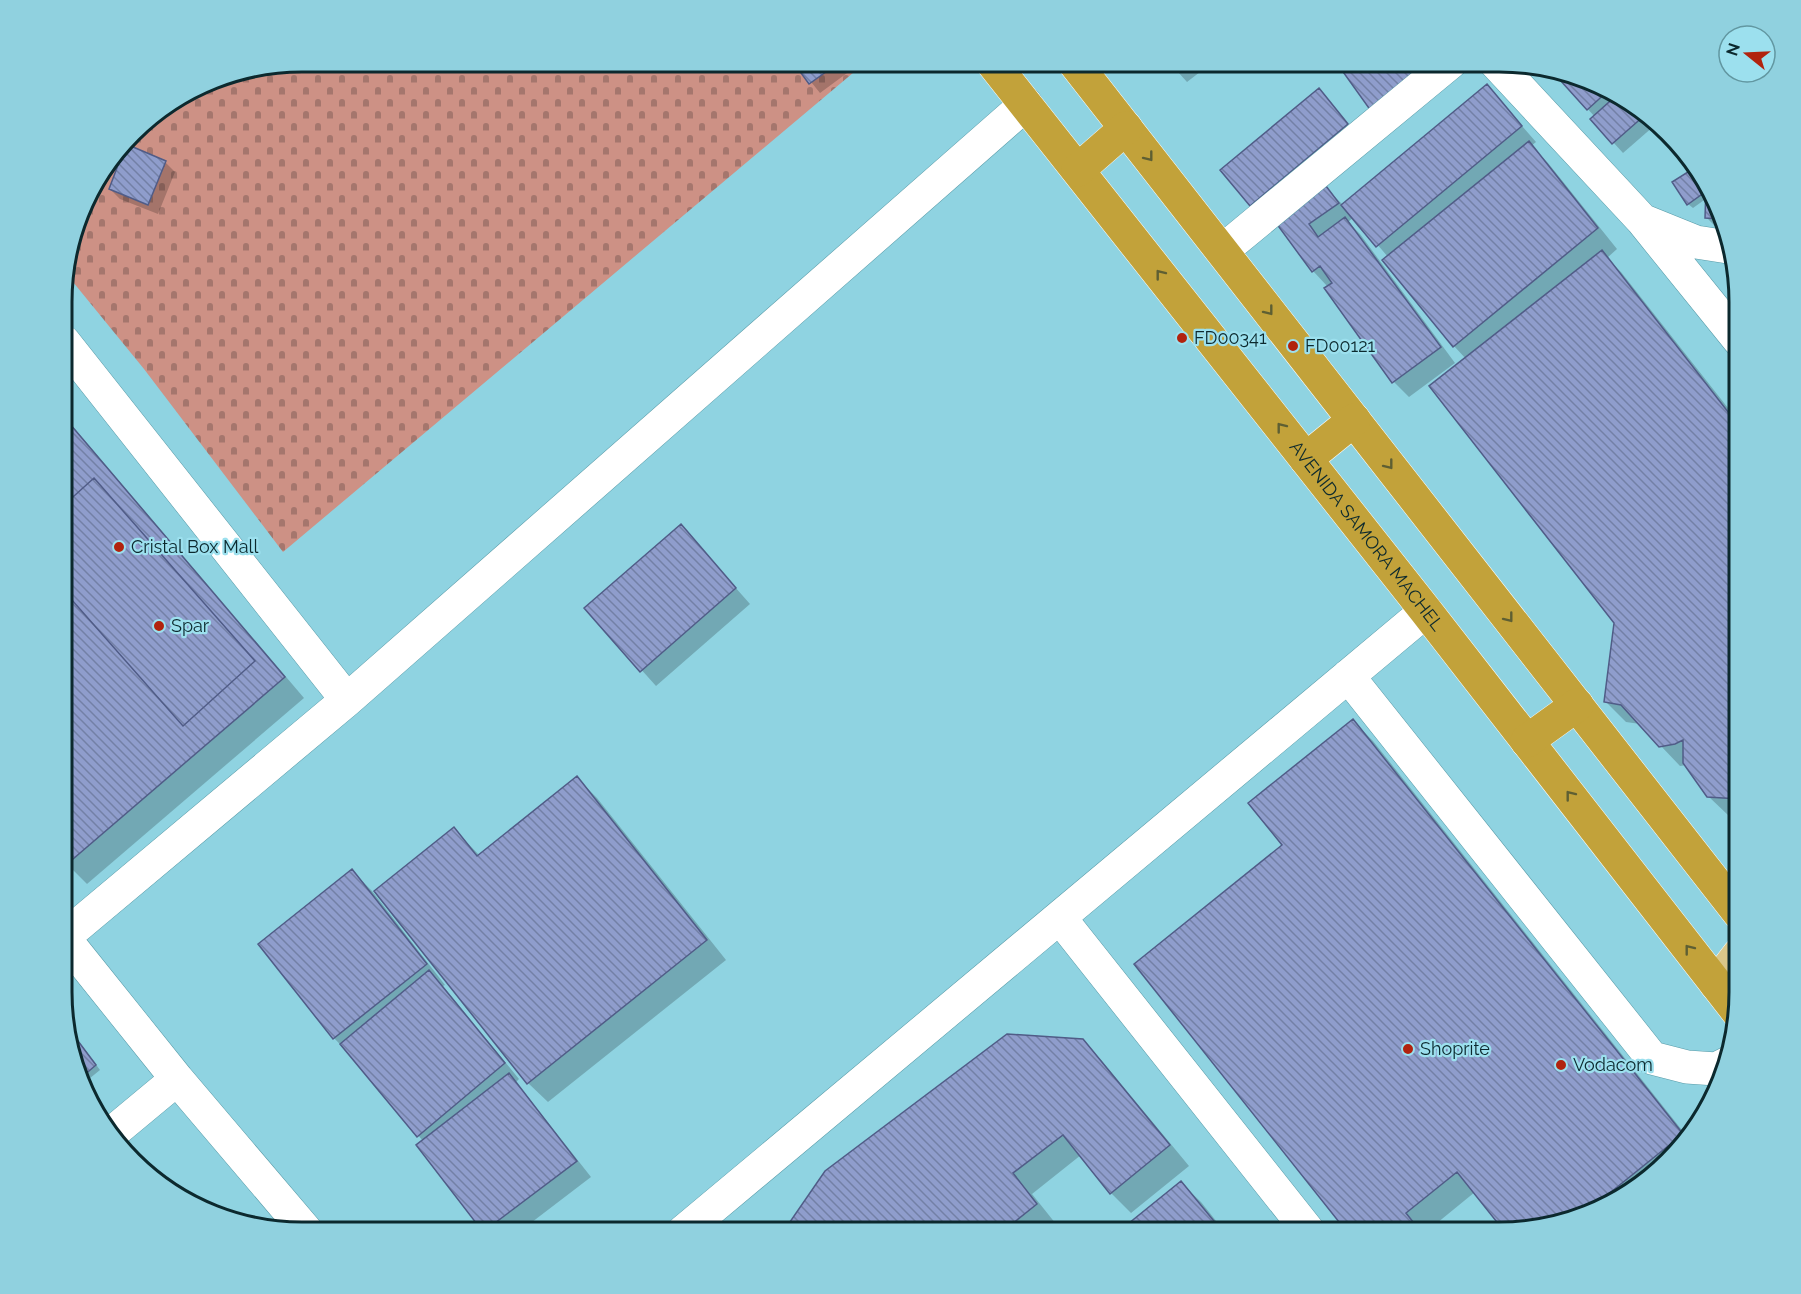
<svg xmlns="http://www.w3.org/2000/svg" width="1801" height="1294" font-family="Raleway,sans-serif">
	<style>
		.cemetery { fill: url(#cemetery-stones) }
		.shadow { fill: #0003 }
		.building { fill: url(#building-back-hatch); stroke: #505c87; stroke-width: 1.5 }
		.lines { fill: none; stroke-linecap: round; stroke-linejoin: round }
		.minor-casing { stroke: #589ba8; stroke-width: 34 }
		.major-casing { stroke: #fff; stroke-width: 34 }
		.highway-casing { stroke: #fff; stroke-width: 34 }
		.minor { stroke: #fff; stroke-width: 33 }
		.major { stroke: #dac789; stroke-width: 33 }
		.highway { stroke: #c2a23a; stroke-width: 33 }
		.oneway { stroke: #5e5f33 }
		.poi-dot { fill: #b1230e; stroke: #9ce0ee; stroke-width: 2 }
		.labels { text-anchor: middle; stroke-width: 4.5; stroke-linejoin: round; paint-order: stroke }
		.poi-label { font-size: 18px; fill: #0c292e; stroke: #9ce0ee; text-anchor: start }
		.street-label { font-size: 18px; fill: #0c292e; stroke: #9ce0ee }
		.rim { fill: none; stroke: #0c292e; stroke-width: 3 }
	</style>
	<defs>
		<pattern id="cemetery-stones" width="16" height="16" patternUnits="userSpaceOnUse" patternTransform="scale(1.5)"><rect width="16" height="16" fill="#cd9185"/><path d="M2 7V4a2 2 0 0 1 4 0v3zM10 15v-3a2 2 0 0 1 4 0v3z" fill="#a5766d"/></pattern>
		<pattern id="building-back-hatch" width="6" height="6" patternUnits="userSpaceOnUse" patternTransform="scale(1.5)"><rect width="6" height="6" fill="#8f9dcc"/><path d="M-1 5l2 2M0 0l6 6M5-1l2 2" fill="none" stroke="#7380a6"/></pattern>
	</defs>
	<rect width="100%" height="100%" fill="#8fd3e1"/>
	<path class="cemetery" d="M302 62H866L283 552 144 369 64 271 86 195 143 121 210 80Z"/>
	<path class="shadow" d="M795 62H862L820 93Z
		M1169 62H1213L1187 82Z
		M1313 62H1331L1321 69Z
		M1553 71 1591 80 1612 92 1617 97 1619 96 1637 106 1654 126 1623 153 1592 119 1595 117Z
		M1487 86 1536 142 1531 146 1548 163 1617 249 1607 258 1621 272 1739 422V817L1729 816 1708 796 1687 765 1680 766 1640 724 1626 722 1606 702 1616 623 1466 359 1454 346 1384 260 1388 257 1354 217 1348 222 1360 234 1455 363 1409 397 1394 382 1328 287 1313 271 1278 223 1326 188 1343 205Z
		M1318 90 1362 140 1266 220 1251 205Z
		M165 162 175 172 158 214 120 199 110 189Z
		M1695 177 1707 195H1715L1723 228 1716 227 1706 217 1707 198 1693 208 1688 204Z
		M64 416 304 698 87 884 64 861Z
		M681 526 750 604 656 686 586 608Z
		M1353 721 1373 741 1689 1139 1606 1208 1506 1231 1475 1192 1426 1232H1349L1136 964 1284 845Z
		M577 778 597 798 726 960 548 1102 528 1083 454 829 480 856Z
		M352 871 372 891 445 985 443 986 519 1079 516 1082 591 1177 519 1232H485L418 1145 423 1141 352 1057 334 1038Z
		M64 1021 100 1070 84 1083 64 1023Z
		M1082 1041 1102 1061 1189 1166 1131 1213 1111 1193 1081 1155 1032 1194 1056 1224 1046 1232H785L826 1172Z
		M1181 1183 1201 1202 1225 1232H1121Z"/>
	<path class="building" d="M793 62H835L837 64 809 84Z
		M1336 62H1437L1371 111Z
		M1551 70 1591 80 1609 90 1587 110Z
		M1487 84 1522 126 1376 247 1341 205Z
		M1319 88 1348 124 1250 206 1220 170Z
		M1617 95 1638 107 1645 115 1612 144 1590 119Z
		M1529 141 1598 228 1453 347 1382 260Z
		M126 144 166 161 148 205 109 189Z
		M1691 170 1705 192 1687 205 1672 182Z
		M1706 185 1715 195 1721 219 1705 218Z
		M1326 186 1339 203 1309 224 1318 237 1345 217 1441 347 1392 383 1324 288 1332 283 1320 266 1312 272 1276 223Z
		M1602 250 1739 426V799L1707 797 1683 763V740L1675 744 1659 747 1621 705 1604 702 1614 623 1429 386Z
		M64 417 285 677 66 865 64 863Z
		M94 478 255 661 183 726 64 591V505Z
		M681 524 736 588 640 672 584 608Z
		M1353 719 1683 1134 1586 1212 1504 1231 1457 1172 1406 1213 1421 1232H1347L1134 964 1282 845 1248 803Z
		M577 776 707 940 527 1084 374 891 454 827 477 856Z
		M352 869 427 964 333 1039 258 944Z
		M429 970 505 1063 417 1137 340 1044Z
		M64 1022 78 1041 71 1046 64 1023Z
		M1007 1034 1083 1039 1170 1145 1110 1194 1063 1135 1013 1173 1037 1204 1002 1232H783L825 1171Z
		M78 1041 96 1065 82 1077 71 1046Z
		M509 1073 577 1161 483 1232 416 1145Z
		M1181 1181 1223 1232H1118Z"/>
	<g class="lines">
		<g class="minor-casing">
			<path id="minor" d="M1495 62 1642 220 1739 340
				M1644 221 1696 242 1728 247
				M1222 251 1451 62
				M64 342 347 700
				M1348 676 1652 1058 1687 1067 1716 1069 1728 1063
				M1060 918 1309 1232
				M64 937 347 700 1026 104
				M64 938 177 1079 307 1232
				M112 1133 177 1079
				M683 1232 1426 611"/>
		</g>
		<g class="major-casing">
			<path id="major" d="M1716 984 1739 954"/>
		</g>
		<g class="highway-casing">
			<g id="highway">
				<path id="s1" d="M992 62 1426 611 1738 1012"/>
				<path d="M1074 62 1739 913"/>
				<path d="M1078 170 1126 128"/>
				<path d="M1306 459 1354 420"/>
				<path d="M1527 741 1577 705"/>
			</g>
		</g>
		<use href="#minor" class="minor"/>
		<use href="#major" class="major"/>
		<use href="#highway" class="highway"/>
	</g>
	<defs><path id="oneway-chevron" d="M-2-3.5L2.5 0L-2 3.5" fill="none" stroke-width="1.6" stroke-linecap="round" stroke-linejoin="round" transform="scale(1.5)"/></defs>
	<g class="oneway">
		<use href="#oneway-chevron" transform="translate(1149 157) rotate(52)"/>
		<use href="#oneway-chevron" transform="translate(1160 274) rotate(-128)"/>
		<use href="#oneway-chevron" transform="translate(1269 311) rotate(52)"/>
		<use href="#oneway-chevron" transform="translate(1281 427) rotate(-128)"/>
		<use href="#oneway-chevron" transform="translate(1389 465) rotate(52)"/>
		<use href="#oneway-chevron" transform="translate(1509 618) rotate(52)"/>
		<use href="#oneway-chevron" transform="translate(1570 795) rotate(-128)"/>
		<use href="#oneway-chevron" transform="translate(1689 949) rotate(-128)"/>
	</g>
	<g class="poi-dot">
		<circle cx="1182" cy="338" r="6"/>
		<circle cx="1293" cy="346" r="6"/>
		<circle cx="119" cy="547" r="6"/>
		<circle cx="159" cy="626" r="6"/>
		<circle cx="1408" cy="1049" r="6"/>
		<circle cx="1561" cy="1065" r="6"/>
	</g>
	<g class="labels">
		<g class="poi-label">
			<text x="1194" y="344">FD00341</text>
			<text x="1305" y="352">FD00121</text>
			<text x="131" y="553">Cristal Box Mall</text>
			<text x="171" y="632">Spar</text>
			<text x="1420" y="1055">Shoprite</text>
			<text x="1573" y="1071">Vodacom</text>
		</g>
		<g class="street-label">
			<text dy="6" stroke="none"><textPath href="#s1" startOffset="604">AVENIDA SAMORA MACHEL</textPath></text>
		</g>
	</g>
	<path d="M0 0H1801V1294H0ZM302 72H1499A230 230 0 0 1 1729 302V992A230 230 0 0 1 1499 1222H302A230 230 0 0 1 72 992V302A230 230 0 0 1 302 72Z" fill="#90d1df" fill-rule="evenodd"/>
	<path class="rim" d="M302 72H1499A230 230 0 0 1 1729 302V992A230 230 0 0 1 1499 1222H302A230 230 0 0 1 72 992V302A230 230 0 0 1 302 72Z"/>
	<g transform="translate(1747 54) rotate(288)"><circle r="28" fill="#9ce0ee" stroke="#6297a1" stroke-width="1.5"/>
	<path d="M0-4.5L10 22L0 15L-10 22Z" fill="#b1230e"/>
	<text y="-9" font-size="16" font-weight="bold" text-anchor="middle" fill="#0c292e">N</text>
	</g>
</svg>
